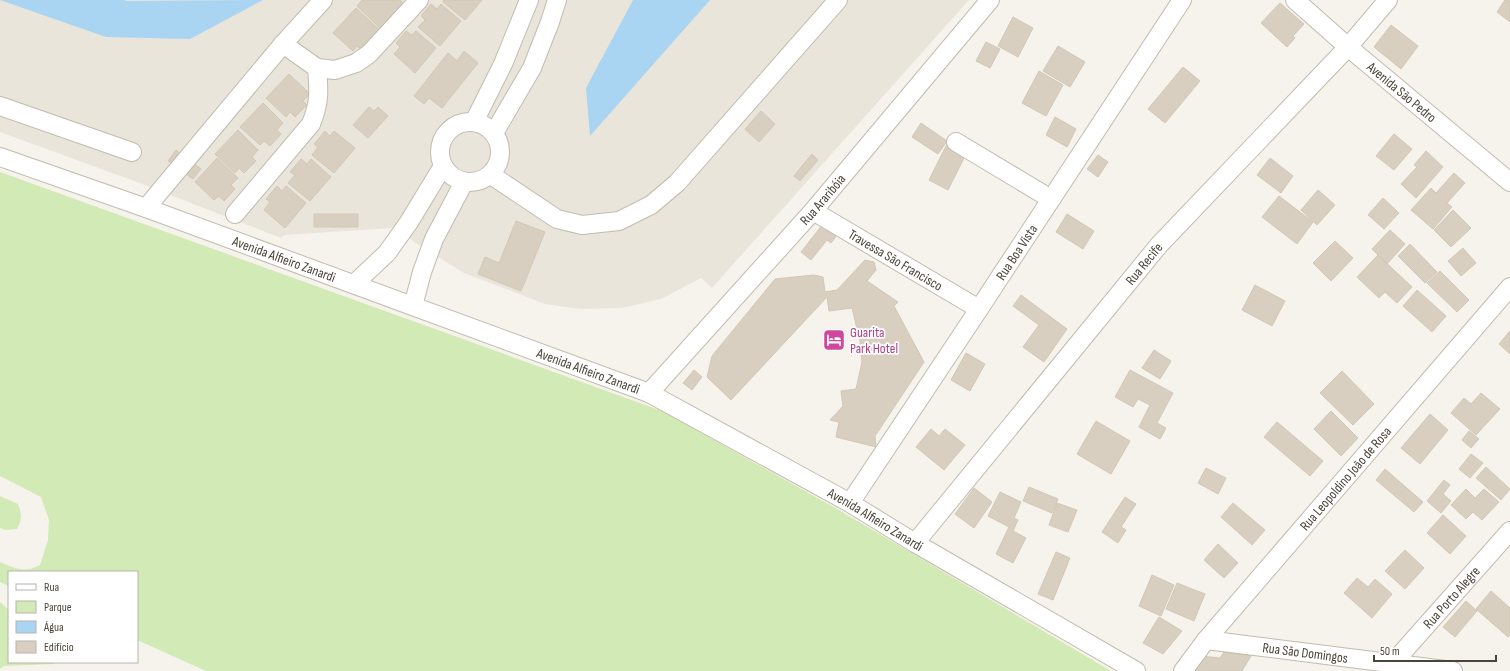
<svg xmlns="http://www.w3.org/2000/svg" width="1510" height="671" font-family="'Sofia Sans Condensed',sans-serif">
	<style>
		.residential { fill: #eae5da }
		.green { fill: #d2eab5 }
		.water { fill: #a9d4f2 }
		.building { fill: #d8cfc1; stroke: #d3c7b4 }
		.lines { fill: none; stroke-linecap: round; stroke-linejoin: round }
		.minor-casing { stroke: #c2bbae; stroke-width: 20 }
		.minor { stroke: #fff; stroke-width: 18 }
		.labels { text-anchor: middle; stroke-width: 3.5; stroke-linejoin: round; paint-order: stroke }
		.street-label { font-size: 14px; fill: #4b4439; stroke: #fff }
		.hotel-label { font-size: 14px; fill: #b23c85; stroke: #fff; text-anchor: start }
	</style>
	<rect width="100%" height="100%" fill="#f6f3ec"/>
	<path class="residential" d="M0 0H969L712 288 701 278 661 299 622 308 580 309 545 304 464 273 392 228 284 235 281 238 137 182 0 132Z"/>
	<path class="green" d="M0 172 662 411 839 510 1111 671H206L137 640V572H9V586L0 582V562C16 569 24 573 40 565L48 540 49 520 41 497 0 476Z
		M0 496 18 504C22 514 22 520 17 529L6 530 0 528Z
		M0 602 9 610V662H56L54 664 4 666 0 669Z"/>
	<path class="water" d="M0 0H124L127 1 263 0 190 39 106 37Z
		M633 0H710L590 136 586 88Z"/>
	<path class="building" d="M362 0H400L404 4 381 29 357 6Z
		M444 0H482L465 20 443 2Z
		M1505 0 1510 1V22L1497 12Z
		M1280 3 1304 24 1293 36 1295 38 1287 47 1261 23Z
		M431 4 437 9 441 4 461 21 440 46 418 27 425 20 421 16Z
		M356 8 381 31 362 51 357 46 353 51 333 33Z
		M1013 17 1033 28 1018 57 998 46Z
		M1391 25 1418 46 1401 69 1374 47Z
		M406 31 412 35 416 31 436 48 415 73 394 54 400 47 396 43Z
		M986 42 1000 49 990 68 976 61Z
		M1058 46 1085 62 1070 87 1043 71Z
		M464 51 478 63 442 108 429 98 424 104 414 96 448 53 457 61Z
		M1183 67 1200 81 1165 123 1148 109Z
		M1039 71 1063 85 1046 116 1022 103Z
		M289 74 310 94 303 101 307 105 295 117 290 112 286 117 266 98Z
		M263 103 283 123 277 130 281 134 270 146 264 141 260 145 240 127Z
		M369 107 374 111 378 107 388 116 368 138 353 125Z
		M761 111 775 124 759 142 745 129Z
		M1055 117 1076 129 1067 147 1046 135Z
		M921 123 947 141 938 154 912 137Z
		M238 130 258 150 252 157 256 161 244 173 239 168 235 173 215 154Z
		M325 131 330 136 334 131 355 148 334 173 312 155 318 147 314 144Z
		M1394 134 1412 149 1394 170 1376 156Z
		M947 144 966 154 948 190 929 180Z
		M176 150 201 169 193 179 168 161Z
		M1426 151 1443 167 1416 198 1401 184 1417 167 1414 165Z
		M812 154 818 160 800 181 794 176Z
		M1098 155 1108 162 1098 177 1087 169Z
		M217 158 238 178 231 185 235 189 224 201 219 196 214 200 195 182Z
		M1270 158 1293 176 1281 193 1257 175Z
		M301 159 307 164 311 159 331 177 310 201 288 183 295 175 290 172Z
		M1454 173 1465 183 1447 203 1452 207 1433 229 1411 210 1431 188 1436 193Z
		M277 186 282 191 286 186 306 203 285 228 264 210 270 202 266 199Z
		M1318 190 1335 205 1317 225 1301 210Z
		M1279 196 1313 222 1297 244 1262 217Z
		M1383 198 1399 213 1384 229 1368 215Z
		M1453 210 1471 228 1451 247 1434 230Z
		M314 214H358V227H314Z
		M1067 214 1094 231 1083 249 1056 232Z
		M516 221 545 232 521 291 478 274 485 257 499 263Z
		M823 224 837 235 831 243 827 240 811 260 801 252Z
		M1390 230 1405 244 1387 264 1372 249Z
		M1335 241 1353 258 1331 281 1313 263Z
		M1410 244 1437 272 1425 283 1398 256Z
		M1463 248 1476 263 1461 276 1448 261Z
		M1378 255 1412 287 1397 303 1385 292 1379 298 1357 277Z
		M865 260 874 262 876 270 867 281 898 302 894 306 924 362 875 436 876 447 836 437 839 422 830 420 843 406 841 391 856 389 862 362 860 341 852 308 829 311 827 297 731 400 707 377 712 356 775 279 814 275 823 277 825 292 837 290Z
		M1440 271 1469 300 1457 312 1427 283Z
		M1255 285 1285 301 1272 326 1242 310Z
		M1417 290 1446 316 1432 332 1403 306Z
		M1021 295 1067 329 1044 362 1023 347 1039 325 1013 306Z
		M1510 331V354L1499 344Z
		M1154 350 1171 361 1160 379 1142 368Z
		M966 353 985 364 970 391 951 380Z
		M694 370 702 377 692 390 683 383Z
		M1130 370 1173 393 1157 423 1166 428 1160 439 1139 427 1150 405 1138 399 1133 407 1115 397Z
		M1342 371 1374 404 1353 425 1320 393Z
		M1481 393 1500 409 1476 435 1451 413 1464 398 1471 404Z
		M1331 411 1358 438 1341 456 1314 429Z
		M1430 414 1448 430 1420 464 1401 448Z
		M1096 421 1130 441 1111 474 1077 454Z
		M1277 422 1323 461 1310 476 1264 437Z
		M931 429 939 436 945 429 965 445 944 470 916 447Z
		M1469 431 1479 439 1471 448 1462 440Z
		M1471 454 1483 463 1470 478 1459 469Z
		M1486 467 1510 489 1501 500 1476 478Z
		M1206 468 1226 478 1218 494 1198 483Z
		M1385 469 1423 502 1414 512 1376 480Z
		M1444 480 1450 485 1443 494 1451 501 1441 513 1427 501Z
		M1029 487 1058 499 1052 513 1023 501Z
		M974 488 992 502 974 528 955 514Z
		M1466 489 1475 498 1484 489 1499 502 1482 520 1473 512 1466 519 1451 505Z
		M1000 492 1021 502 1014 518 1018 520 1013 531 1026 538 1013 563 996 554 1009 527 988 516Z
		M1125 497 1136 504 1121 527 1126 530 1118 543 1102 532Z
		M1057 503 1077 510 1068 532 1049 525Z
		M1233 503 1265 530 1252 545 1221 517Z
		M1443 515 1466 536 1450 554 1427 533Z
		M1218 544 1238 563 1224 578 1204 560Z
		M1405 550 1424 568 1405 589 1385 571Z
		M1056 552 1070 558 1053 600 1038 594Z
		M1152 575 1174 585 1161 616 1139 606Z
		M1357 578 1368 587 1375 579 1392 594 1372 618 1344 593Z
		M1177 583 1205 594 1194 621 1166 609Z
		M1491 591 1510 608V635L1508 637 1476 609Z
		M1466 601 1477 611 1455 637 1443 627Z
		M1159 617 1182 631 1163 654 1143 643Z
		M1224 652 1251 656 1242 671H1189L1201 656 1220 658Z"/>
	<g class="lines">
		<g class="minor-casing">
			<g id="minor">
				<path id="s1" d="M1295 0 1348 47 1510 182"/>
				<path d="M283 44 317 68"/>
				<path d="M0 106 132 152"/>
				<circle cx="470" cy="152" r="30"/>
				<path d="M474 122 503 64 529 0"/>
				<path d="M494 133 532 68 550 22 557 0"/>
				<path d="M956 142 1051 199"/>
				<path id="s2" d="M0 157 146 208 649 393 850 503 915 543 1136 671"/>
				<path d="M491 175 557 219 582 225 619 221 651 205 677 183 838 0"/>
				<path d="M146 208 283 44 323 0"/>
				<path id="s3" d="M813 211 979 309"/>
				<path d="M235 214 311 124C320 102 319 91 317 68L335 70 356 63 369 54 419 0"/>
				<path d="M354 284 387 253 409 222 443 166"/>
				<path d="M413 306 422 272 434 239 464 182"/>
				<path id="s4" d="M649 393 813 211 990 0"/>
				<path id="s5" d="M850 503 979 309 1182 0"/>
				<path id="s6" d="M915 543 1159 245 1348 47 1388 0"/>
				<path id="s7" d="M1206 640 1453 671"/>
				<path id="s8" d="M1393 663 1510 531"/>
				<path id="s9" d="M1183 671 1206 640 1510 287"/>
			</g>
		</g>
		<use href="#minor" class="minor"/>
	</g>
	<defs>
		<g id="hotel-square" transform="scale(1.15)"><rect x="-9" y="-9" width="18" height="18" rx="4" fill="#d1479c" stroke="#fff"/><path d="M-6-4.5h1.5V1H6V5H4.5V3h-9V5H-6ZM-4 0a1.8 1.8 0 1 1 3.6 0ZM.5 0V-2.5h3Q6-2.5 6 0Z" fill="#fff"/></g>
	</defs>
	<g fill-rule="evenodd">
		<use href="#hotel-square" x="834" y="340"/>
	</g>
	<g class="labels">
		<g class="street-label">
			<text dy="5" stroke="none"><textPath href="#s1" startOffset="141">Avenida São Pedro</textPath></text>
			<text dy="5" stroke="none"><textPath href="#s4" startOffset="260">Rua Araribóia</textPath></text>
			<text dy="5" stroke="none"><textPath href="#s5" startOffset="301">Rua Boa Vista</textPath></text>
			<text dy="5" stroke="none"><textPath href="#s2" startOffset="302">Avenida Alfieiro Zanardi</textPath></text>
			<text dy="5" stroke="none"><textPath href="#s3" startOffset="96">Travessa São Francisco</textPath></text>
			<text dy="5" stroke="none"><textPath href="#s6" startOffset="361">Rua Recife</textPath></text>
			<text dy="5" stroke="none"><textPath href="#s2" startOffset="626">Avenida Alfieiro Zanardi</textPath></text>
			<text dy="5" stroke="none"><textPath href="#s9" startOffset="252">Rua Leopoldino João de Rosa</textPath></text>
			<text dy="5" stroke="none"><textPath href="#s2" startOffset="950">Avenida Alfieiro Zanardi</textPath></text>
			<text dy="5" stroke="none"><textPath href="#s8" startOffset="88">Rua Porto Alegre</textPath></text>
			<text dy="5" stroke="none"><textPath href="#s7" startOffset="100">Rua São Domingos</textPath></text>
		</g>
		<g class="hotel-label">
			<text x="850" y="337">Guarita<tspan x="850" dy="16">Park Hotel</tspan></text>
		</g>
	</g>
	<rect x="8" y="571" width="130" height="92" fill="#ffffff" stroke="#b7b4b0"/>
	<rect x="16" y="584" width="20" height="6" fill="#ffffff" stroke="#b7b4b0"/>
	<text x="44" y="591" font-size="12" fill="#4b4439">Rua</text>
	<rect x="16" y="601" width="20" height="12" fill="#d2eab5" stroke="#b7b4b0"/>
	<text x="44" y="611" font-size="12" fill="#4b4439">Parque</text>
	<rect x="16" y="621" width="20" height="12" fill="#a9d4f2" stroke="#b7b4b0"/>
	<text x="44" y="631" font-size="12" fill="#4b4439">Água</text>
	<rect x="16" y="641" width="20" height="12" fill="#d8cfc1" stroke="#b7b4b0"/>
	<text x="44" y="651" font-size="12" fill="#4b4439">Edifício</text>
	<path d="M1374 655v6h122v-6" fill="none" stroke="#4b4439" stroke-width="2"/>
	<text x="1380" y="655" font-size="12" fill="#4b4439" stroke="#ffffff" stroke-width="3" paint-order="stroke">50 m</text>
</svg>
